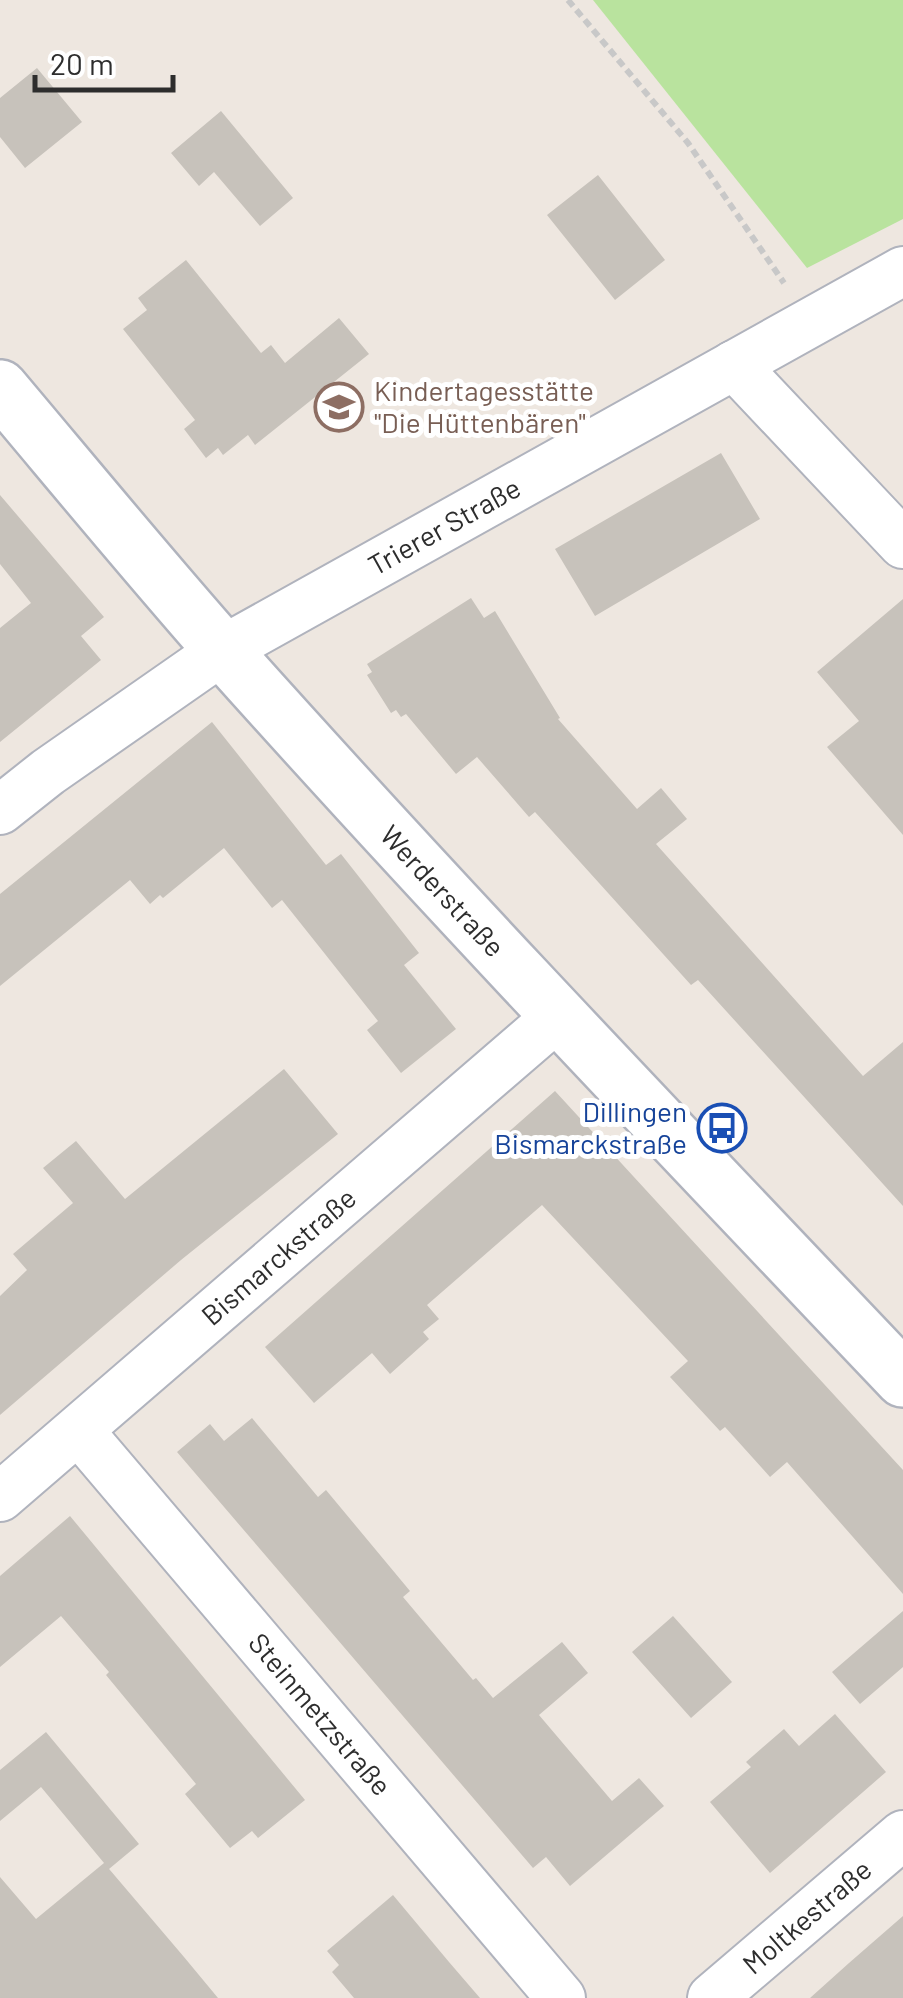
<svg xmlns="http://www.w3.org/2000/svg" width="903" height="1998" font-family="Barlow,sans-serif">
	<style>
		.green { fill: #b9e39e }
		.building { fill: #c7c2bb }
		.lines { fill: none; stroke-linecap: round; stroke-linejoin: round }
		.street-casing { stroke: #b0b3bd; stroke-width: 52 }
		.secondary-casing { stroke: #b0b3bd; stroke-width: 60 }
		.path { stroke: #c8c8c8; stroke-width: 6; stroke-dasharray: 8 5; stroke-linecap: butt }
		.street { stroke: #fff; stroke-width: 48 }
		.secondary { stroke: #fff; stroke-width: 55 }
		.labels { text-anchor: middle; stroke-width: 10; stroke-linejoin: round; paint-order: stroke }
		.education-label { font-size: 28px; fill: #785e54; stroke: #fff; text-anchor: start }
		.street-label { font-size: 28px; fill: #2d2d2d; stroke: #fff }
		.transit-label { font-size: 28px; fill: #164399; stroke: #fff; text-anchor: end }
	</style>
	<rect width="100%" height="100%" fill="#eee7e0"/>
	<path class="green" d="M593 0H903V219L807 268Z"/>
	<path class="building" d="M37 68 82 122 25 168 0 137V98Z
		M221 111 293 198 260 226 214 172 199 186 171 153Z
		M598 175 665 260 615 300 547 215Z
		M186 260 261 353 271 345 285 363 339 318 369 354 255 445 248 435 223 455 218 448 206 458 184 429 195 420 123 329 147 310 138 298Z
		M721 453 760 519 595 616 555 549Z
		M0 495 104 617 81 636 101 660 0 742V628L31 603 0 564Z
		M471 598 484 618 495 611 560 718 558 719 637 809 661 788 687 819 656 844 863 1076 903 1042V1206L698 980 691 985 535 812 529 817 477 757 456 774 406 714 401 717 396 710 391 713 367 675 372 672 367 664Z
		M903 599V835L827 747 859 721 817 672Z
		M212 722 326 865 341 854 419 953 404 965 456 1029 401 1073 367 1030 378 1021 325 954 282 900 272 908 224 848 163 898 160 895 150 904 130 880 0 986V894Z
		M284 1069 338 1134 181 1260 0 1415V1296L27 1270 13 1254 73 1203 43 1168 76 1141 125 1199Z
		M555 1091 903 1470V1594L787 1462 770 1477 725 1427 720 1431 670 1377 688 1361 542 1205 427 1305 439 1319 423 1332 429 1339 390 1374 372 1353 314 1403 265 1347Z
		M252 1418 318 1497 326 1490 410 1591 403 1597 473 1680 476 1678 493 1698 562 1642 588 1673 539 1715 612 1801 639 1778 664 1806 570 1886 546 1857 533 1868 177 1452 210 1424 224 1441Z
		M70 1516 305 1800 258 1838 252 1831 230 1848 185 1794 196 1784 106 1675 109 1672 61 1616 0 1667V1576Z
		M903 1611V1667L860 1704 832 1672Z
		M673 1616 732 1682 691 1718 632 1652Z
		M835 1714 886 1772 770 1873 710 1802 751 1767 746 1762 784 1729 799 1746Z
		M46 1732 139 1844 109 1869 41 1787 0 1821V1770Z
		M104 1863 184 1957 218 1998H0V1877L36 1919Z
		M393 1895 449 1962 480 1998H354L332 1972 339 1965 327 1951Z
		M903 1916V1998H810L849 1963Z"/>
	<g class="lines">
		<g class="street-casing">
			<g id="street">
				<path d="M734 365 903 544"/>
				<path id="s1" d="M0 810 48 772 223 650 903 271"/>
				<path id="s2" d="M79 1431 561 1998"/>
				<path id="s3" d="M0 1497 558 1016"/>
				<path id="s4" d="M712 1998 903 1835"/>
			</g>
		</g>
		<g class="secondary-casing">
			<g id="secondary">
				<path id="s5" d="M0 388C75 477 149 567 226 654 446 900 675 1139 903 1379"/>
			</g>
		</g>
		<path class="path" d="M568 0 688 143 784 283"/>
		<use href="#street" class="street"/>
		<use href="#secondary" class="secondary"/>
	</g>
	<defs>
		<g id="school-ring" transform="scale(2.5)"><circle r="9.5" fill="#fff" stroke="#8d6e63" stroke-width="1.5"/><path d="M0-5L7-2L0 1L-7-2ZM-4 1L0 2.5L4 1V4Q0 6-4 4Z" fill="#8d6e63"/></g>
		<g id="bus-ring" transform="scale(2.5)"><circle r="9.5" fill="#fff" stroke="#1a4fb4" stroke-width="1.5"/><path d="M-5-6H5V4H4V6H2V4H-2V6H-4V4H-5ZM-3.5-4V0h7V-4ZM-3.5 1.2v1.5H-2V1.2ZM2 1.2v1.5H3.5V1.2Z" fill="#1a4fb4"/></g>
	</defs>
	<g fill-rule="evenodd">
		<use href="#school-ring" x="339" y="407"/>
		<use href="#bus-ring" x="722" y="1128"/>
	</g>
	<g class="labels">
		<g class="education-label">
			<text x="374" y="401">Kindertagesstätte<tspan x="374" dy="32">"Die Hüttenbären"</tspan></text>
		</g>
		<g class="street-label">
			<text dy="10" stroke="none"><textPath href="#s1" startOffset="528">Trierer Straße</textPath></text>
			<text dy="10" stroke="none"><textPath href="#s5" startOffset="670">Werderstraße</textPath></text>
			<text dy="10" stroke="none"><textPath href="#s3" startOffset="368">Bismarckstraße</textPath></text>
			<text dy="10" stroke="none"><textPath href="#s2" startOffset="372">Steinmetzstraße</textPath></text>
			<text dy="10" stroke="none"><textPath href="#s4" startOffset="125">Moltkestraße</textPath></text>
		</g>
		<g class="transit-label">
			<text x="687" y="1122">Dillingen<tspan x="687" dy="32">Bismarckstraße</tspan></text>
		</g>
	</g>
	<path d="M35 75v15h138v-15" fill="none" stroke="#2d2d2d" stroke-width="5"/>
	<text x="50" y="75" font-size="30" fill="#2d2d2d" stroke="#ffffff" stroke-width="8" paint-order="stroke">20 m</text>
</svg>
